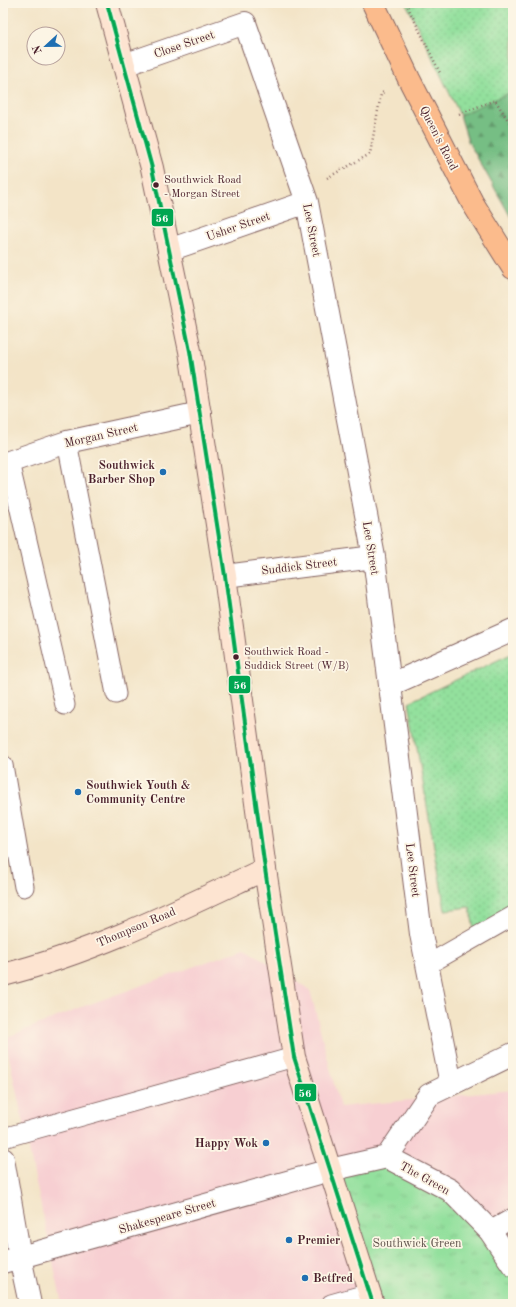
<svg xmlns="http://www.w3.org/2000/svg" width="516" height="1307" font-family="'Old Standard TT',serif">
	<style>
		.built { fill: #f7cfd2 }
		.grass { fill: url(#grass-tufts); stroke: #6e8064 }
		.forest { fill: url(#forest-firs); stroke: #606e58 }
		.garden { fill: url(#garden-dots); stroke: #6e8064 }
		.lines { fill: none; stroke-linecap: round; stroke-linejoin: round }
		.lane-casing { stroke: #856462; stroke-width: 21 }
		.street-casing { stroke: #856462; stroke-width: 24 }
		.secondary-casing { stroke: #856462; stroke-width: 24 }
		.primary-casing { stroke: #856462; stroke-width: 24 }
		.path { stroke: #856462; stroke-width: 2.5; stroke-dasharray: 1 3; stroke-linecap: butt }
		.lane { stroke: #fff; stroke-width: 19 }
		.street { stroke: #fff; stroke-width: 22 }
		.secondary { stroke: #fde4d1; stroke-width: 22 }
		.primary { stroke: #fbbb8c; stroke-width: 22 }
		.bus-1-casing { stroke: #fcf5e5; stroke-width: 7 }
		.bus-1 { stroke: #00a651; stroke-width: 4 }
		.bus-dot { fill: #4a1f2b; stroke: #fcf5e5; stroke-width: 1.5 }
		.poi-dot { fill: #1f6fb2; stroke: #fcf5e5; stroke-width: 1.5 }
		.labels { text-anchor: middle; stroke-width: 3.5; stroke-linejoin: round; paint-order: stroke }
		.bus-label { font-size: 11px; fill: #4a1f2b; stroke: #fcf5e5; text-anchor: start }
		.street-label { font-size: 12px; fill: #4a1f2b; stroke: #fcf5e5 }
		.poi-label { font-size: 12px; font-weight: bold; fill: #4a1f2b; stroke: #fcf5e5; text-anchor: start }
		.park-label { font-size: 12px; fill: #5c4f48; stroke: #fcf5e5 }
		.line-badge { stroke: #fcf5e5; stroke-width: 1.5 }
		.badge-label { font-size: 11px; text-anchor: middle; font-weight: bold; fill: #fff }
	</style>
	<defs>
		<pattern id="grass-tufts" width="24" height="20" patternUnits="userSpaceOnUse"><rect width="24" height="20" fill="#93e09d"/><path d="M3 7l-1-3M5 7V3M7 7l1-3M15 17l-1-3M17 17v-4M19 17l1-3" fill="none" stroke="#80c087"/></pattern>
		<pattern id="forest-firs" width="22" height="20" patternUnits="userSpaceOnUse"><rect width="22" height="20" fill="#76be84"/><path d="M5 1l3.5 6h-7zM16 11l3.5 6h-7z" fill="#639a6c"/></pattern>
		<pattern id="garden-dots" width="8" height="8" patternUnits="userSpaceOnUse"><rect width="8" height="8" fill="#93e09d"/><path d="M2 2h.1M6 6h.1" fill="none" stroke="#80c087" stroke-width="1.8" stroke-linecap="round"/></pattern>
	</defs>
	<rect width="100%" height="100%" fill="#fcf5e5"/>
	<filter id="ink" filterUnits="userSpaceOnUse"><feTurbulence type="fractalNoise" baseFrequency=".025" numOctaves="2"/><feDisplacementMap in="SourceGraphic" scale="8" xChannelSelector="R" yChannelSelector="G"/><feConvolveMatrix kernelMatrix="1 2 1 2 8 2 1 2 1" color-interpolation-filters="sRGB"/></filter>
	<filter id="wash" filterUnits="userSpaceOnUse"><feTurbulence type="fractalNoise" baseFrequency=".012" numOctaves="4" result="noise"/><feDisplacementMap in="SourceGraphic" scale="16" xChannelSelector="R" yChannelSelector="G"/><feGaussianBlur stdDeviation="0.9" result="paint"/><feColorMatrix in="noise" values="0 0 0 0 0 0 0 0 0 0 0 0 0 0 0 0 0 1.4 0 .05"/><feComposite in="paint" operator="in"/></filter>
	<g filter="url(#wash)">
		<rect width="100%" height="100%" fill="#f3e4c7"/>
		<path class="built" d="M245 948 310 990 340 1107 513 1090V1304H62L5 1038 82 1007Z"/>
		<path class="grass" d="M387 1157 450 1190 513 1265V1304H373L330 1170Z"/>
		<path class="forest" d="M513 89V221L468 141 460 115Z"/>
		<path class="garden" d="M406 3H513V91L460 115Z
			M513 653V907L474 930 470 907 445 910 409 702Z"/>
	</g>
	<g filter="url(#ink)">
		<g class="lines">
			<g class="lane-casing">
				<path id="lane" d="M67 442 116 694
					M9 462 65 705
					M3 765 24 887
					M427 965 513 916
					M3 1138 294 1057
					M490 1231 513 1218
					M331 1304 370 1293"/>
			</g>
			<g class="street-casing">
				<path id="street" d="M124 65 245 23 307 202 374 557 421 934 451 1084
					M169 250 307 202
					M3 464 67 442 200 413
					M225 576 374 557
					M390 685 513 630
					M387 1157 429 1095 513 1054
					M3 1159 20 1257 30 1304
					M3 1262 330 1170 387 1157 450 1190 490 1231 513 1265"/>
			</g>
			<g class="secondary-casing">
				<path id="secondary" d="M107 3 152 168 190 351 225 576 265 869 294 1057 373 1304
					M3 975C95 952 180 909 265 869"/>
			</g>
			<g class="primary-casing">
				<path id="primary" d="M373 3 409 79 472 202 513 268"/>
			</g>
			<path class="path" d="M406 3 441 75
				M459 114 495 100 513 128
				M327 178 370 154 381 94 385 91"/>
			<use href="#lane" class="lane"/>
			<use href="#street" class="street"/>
			<use href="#secondary" class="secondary"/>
			<use href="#primary" class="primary"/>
			<g class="bus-1-casing">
				<path id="bus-1" d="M107 3 152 168 190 351 225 576 265 869 294 1057 373 1304"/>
			</g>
			<use href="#bus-1" class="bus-1"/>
		</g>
	</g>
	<g class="bus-dot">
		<circle cx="156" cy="185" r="3.5"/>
		<circle cx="236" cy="657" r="3.5"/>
	</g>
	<g class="poi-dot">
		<circle cx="163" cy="472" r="4"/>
		<circle cx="78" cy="792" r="4"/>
		<circle cx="266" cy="1143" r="4"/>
		<circle cx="289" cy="1240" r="4"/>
		<circle cx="305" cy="1278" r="4"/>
	</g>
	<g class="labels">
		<g class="bus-label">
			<text x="164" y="183">Southwick Road<tspan x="164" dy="14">- Morgan Street</tspan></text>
			<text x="244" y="655">Southwick Road -<tspan x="244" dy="14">Suddick Street (W/B)</tspan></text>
		</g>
		<g class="street-label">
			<text transform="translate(184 44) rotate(-19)" y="4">Close Street</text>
			<text transform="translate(439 138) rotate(63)" y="4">Queen's Road</text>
			<text transform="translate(238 226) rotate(-19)" y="4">Usher Street</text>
			<text transform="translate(312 230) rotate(79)" y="4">Lee Street</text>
			<text transform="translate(101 435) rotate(-13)" y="4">Morgan Street</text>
			<text transform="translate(371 548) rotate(81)" y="4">Lee Street</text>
			<text transform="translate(299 566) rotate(-7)" y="4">Suddick Street</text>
			<text transform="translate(413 870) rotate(83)" y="4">Lee Street</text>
			<text transform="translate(136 927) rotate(-23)" y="4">Thompson Road</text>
			<text transform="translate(425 1178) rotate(29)" y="4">The Green</text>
			<text transform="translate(167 1216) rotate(-16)" y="4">Shakespeare Street</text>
		</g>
		<g class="poi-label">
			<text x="155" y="469" text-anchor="end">Southwick<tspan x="155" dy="14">Barber Shop</tspan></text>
			<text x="86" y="789">Southwick Youth &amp;<tspan x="86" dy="14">Community Centre</tspan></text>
			<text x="258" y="1147" text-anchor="end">Happy Wok</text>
			<text x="297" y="1244">Premier</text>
			<text x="313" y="1282">Betfred</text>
		</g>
		<g class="park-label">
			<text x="417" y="1247">Southwick Green</text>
		</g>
	</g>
	<g class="line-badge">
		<rect x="151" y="208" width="23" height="19" rx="4" fill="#00a651"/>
		<rect x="228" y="675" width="23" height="19" rx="4" fill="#00a651"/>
		<rect x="294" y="1083" width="23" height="19" rx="4" fill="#00a651"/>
	</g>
	<g class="badge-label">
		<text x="162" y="222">56</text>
		<text x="240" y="689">56</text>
		<text x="305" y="1097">56</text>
	</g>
	<rect width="516" height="1307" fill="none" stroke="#fcf5e5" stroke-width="16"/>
	<g transform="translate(46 46) rotate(248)"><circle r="19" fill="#fcf5e5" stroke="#b59f9b"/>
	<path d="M0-3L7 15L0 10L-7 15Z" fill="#1f6fb2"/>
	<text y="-6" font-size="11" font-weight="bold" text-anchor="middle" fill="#4a1f2b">N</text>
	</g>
</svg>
